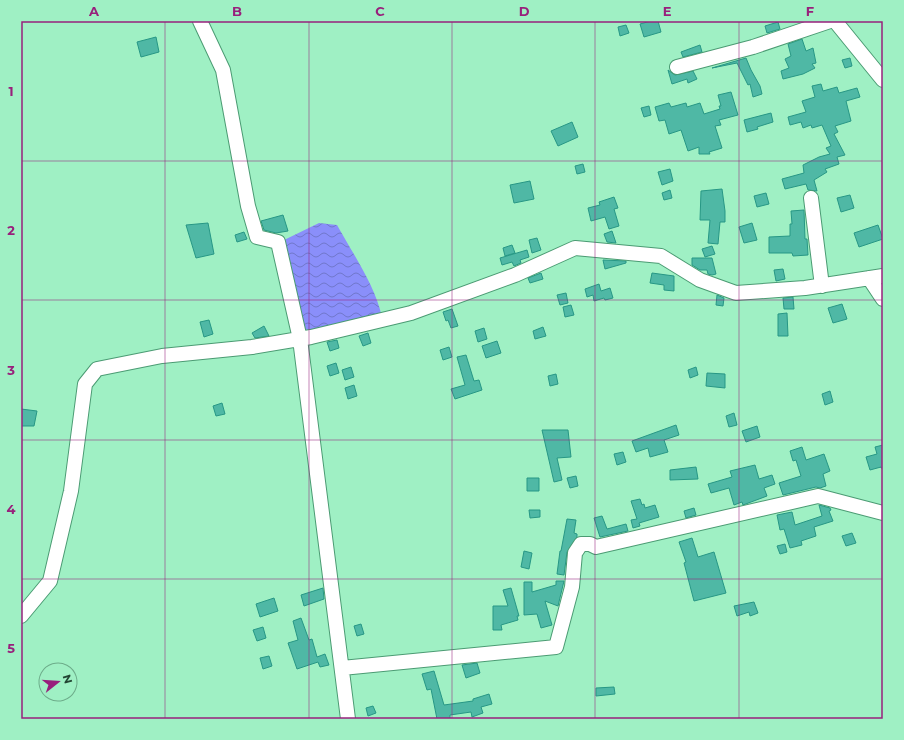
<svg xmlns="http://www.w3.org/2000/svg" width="904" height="740" font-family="Montserrat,sans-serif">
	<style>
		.water { fill: url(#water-waves) }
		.building { fill: #4fb8a5; stroke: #279785 }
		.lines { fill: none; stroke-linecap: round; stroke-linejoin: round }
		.minor-casing { stroke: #4b9b73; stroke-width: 16 }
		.minor { stroke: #fff; stroke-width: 14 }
		.grid { fill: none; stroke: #98207c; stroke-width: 1; stroke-opacity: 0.55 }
		.neatline { fill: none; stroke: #98207c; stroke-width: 1.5 }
		.grid-label { font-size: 13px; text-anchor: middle; font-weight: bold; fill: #98207c }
	</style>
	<defs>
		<pattern id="water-waves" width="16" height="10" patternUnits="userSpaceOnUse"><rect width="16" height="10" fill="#8a8ffa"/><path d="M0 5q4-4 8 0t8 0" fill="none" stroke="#7077cb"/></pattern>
	</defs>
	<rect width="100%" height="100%" fill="#9ff0c4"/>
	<path class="water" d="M319 223 337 225C353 254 375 285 382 317L325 329 302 330 282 241Z"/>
	<path class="building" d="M651 21H658L661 32 644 37 640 24Z
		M778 22 780 29 767 33 765 26Z
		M626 25 629 33 620 36 618 27Z
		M156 37 159 52 141 57 137 42Z
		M802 39 806 51 813 48 816 63 812 64 815 68 803 74 783 79 781 71 789 68 785 59 791 56 788 44Z
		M700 45 702 52 683 57 681 52Z
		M746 58 751 70 760 86 762 94 753 97 750 84 748 85 737 63 712 68Z
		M850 58 852 66 845 68 842 60Z
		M668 70 675 75 693 71 697 79 688 83 687 79 672 84Z
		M821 84 823 91 837 87 839 93 857 88 860 97 846 101 851 121 835 126 838 132 834 134 845 155 837 157 839 164 825 169 827 172 814 180 817 191 808 190 806 184 785 189 782 179 804 173 803 165 819 157 830 154 826 148 831 146 822 125 812 128 811 125 803 128 801 122 790 125 788 117 806 112 802 101 815 97 812 86Z
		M731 92 738 115 719 120 721 125 715 126 722 148 709 152 710 154H699V147L688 151 681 130 669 134 665 120 659 121 655 107 669 103 671 107 686 103 687 107 700 103 704 114 720 109 719 106H721L718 95Z
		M649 106 651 115 644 117 641 108Z
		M771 113 773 122 757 127 758 129 747 132 744 120Z
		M572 122 578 137 558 146 551 131Z
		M583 164 585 172 577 174 575 166Z
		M670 169 673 181 662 185 658 172Z
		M530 181 534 199 514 203 510 185Z
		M722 189 725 211V222H720L718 244 708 243 710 220H700L701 191Z
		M670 190 672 198 664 200 662 193Z
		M766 193 769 204 757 207 754 196Z
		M850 195 854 208 841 212 837 198Z
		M614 197 618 208 614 209 619 226 609 229 605 217 591 221 588 208 600 205 599 202Z
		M804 210 805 239H807L808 255 793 256 792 253H769V237L790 236V224H792L791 211Z
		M283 215 288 231 276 233 264 230 261 221Z
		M208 223 214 254 196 258 186 225Z
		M752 223 757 240 744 243 739 227Z
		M878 225 883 239 859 247 854 233Z
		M612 231 616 243 607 242 604 234Z
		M244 232 247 239 237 242 235 235Z
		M537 238 541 250 532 253 529 240Z
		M512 245 515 253 505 256 503 248Z
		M712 246 715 254 705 257 702 249Z
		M527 250 529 257 520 260 521 263 514 266 512 262 502 265 500 258Z
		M692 258H712L716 274 712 275 708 274 707 270H700L692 265Z
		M603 260 626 261V263L605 269Z
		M783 269 785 279 776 281 774 270Z
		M541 273 543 279 530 283 528 278Z
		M652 273 674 276V291L664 290V285L650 283Z
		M599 284 601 291 610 288 613 298 605 300 604 298 594 301 593 295 587 297 585 289Z
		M566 293 568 303 560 305 557 295Z
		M717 295 724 298 723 306 716 305Z
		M793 297 794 309H784L783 298Z
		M842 304 847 319 833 323 828 308Z
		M571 305 574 315 565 317 563 307Z
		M452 309 458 326 451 328 448 320 446 321 443 312Z
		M787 313 788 336H778V314Z
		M209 320 213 334 204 337 200 322Z
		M264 326 269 336 255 338 252 333Z
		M543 327 546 336 535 339 533 331Z
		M484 328 487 339 478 342 475 331Z
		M368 333 371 343 363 346 359 336Z
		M337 340 339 348 330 351 327 342Z
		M497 341 501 353 486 358 482 346Z
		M449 347 452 357 443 360 440 350Z
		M466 355 474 381 479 380 482 390 455 399 451 389 465 385 457 357Z
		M336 363 339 373 330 376 327 366Z
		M351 367 354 377 345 380 342 370Z
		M696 367 698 375 690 378 688 370Z
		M707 373 725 374V388L706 386Z
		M556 374 558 384 550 386 548 376Z
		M354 385 357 396 348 399 345 388Z
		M830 391 833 402 825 405 822 394Z
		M222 403 225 414 216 416 213 406Z
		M21 409 37 411 34 426H21Z
		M734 413 737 425 729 427 726 416Z
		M676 425 679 435 664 440 668 452 650 457 648 448 636 452 632 441Z
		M757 426 760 437 746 442 742 431Z
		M542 430H568L571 457 557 458 562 480 554 482Z
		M883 445V468H881V467L870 470 866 457 877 454 875 447Z
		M802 447 806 460 824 454 830 471 823 474 826 486 820 488 816 487 783 495 779 483 801 476 796 460 793 461 790 451Z
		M623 452 626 462 617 465 614 454Z
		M755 465 759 479 772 475 775 484 764 488 767 496 743 505 742 502 734 505 729 488 711 493 708 484 732 477 730 471Z
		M696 467 698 479 670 480V470Z
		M576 476 578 486 570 488 567 478Z
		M527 478H539V491H527Z
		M640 499 642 505 644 504 645 508 655 505 659 517 639 523 640 526 633 528 631 520 637 519 631 501Z
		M819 505 830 508 831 510 829 511 833 521 814 527 816 536 801 541 802 545 790 548 784 529 780 530 777 515 792 512 795 525 822 516Z
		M694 508 696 515 686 518 684 511Z
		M529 510H540V517L530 518Z
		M602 516 607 529 626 524 628 531 600 537 594 518Z
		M567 519 576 520 574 533 577 534V537L567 552 564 575 557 574 560 551H561Z
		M852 533 856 543 846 546 842 536Z
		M692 538 698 557 714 552 726 593 694 601 684 563 686 562 679 542Z
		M785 544 787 552 780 554 777 546Z
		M524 551 532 553 529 569 521 567Z
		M556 581H564L558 606 545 601 552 625 541 628 537 614 524 615V582H532V592L556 585Z
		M323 588 324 599 304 606 301 595Z
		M511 588 519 616H517L518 620 501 625 502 630H493V606H508L503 590Z
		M274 598 278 611 260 617 256 604Z
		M754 602 758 613 750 616 749 612 737 616 734 606Z
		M301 618 309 640 312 639 317 657 325 654 329 665 320 667 318 662 297 669 288 643 298 640 293 621Z
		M361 624 364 634 357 636 354 626Z
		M263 627 266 638 257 641 253 630Z
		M269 656 272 666 263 669 260 658Z
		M477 663 480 673 466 678 462 665Z
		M434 671 444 705 473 701V699L489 694 492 704 481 707 483 713 472 717 471 712 450 715V719H437L431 689 427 690 422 674Z
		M614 687 615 694 596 696V688Z
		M373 706 376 713 368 716 366 708Z"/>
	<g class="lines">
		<g class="minor-casing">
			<path id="minor" d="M200 21 223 70 248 206 257 237 278 242 300 339 348 719
				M835 21 883 80
				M677 67 753 47 830 21
				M811 198 822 286
				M869 278 883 299
				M21 616 50 581 71 491 85 384 97 369 162 356 252 347 311 337 411 313 515 275 575 248 661 256 700 280 736 293 805 288 883 276
				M342 668 556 647 572 587 575 553 581 544H590L596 547 818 496 883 513"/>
		</g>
		<use href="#minor" class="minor"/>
	</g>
	<path class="grid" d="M165 21V719M309 21V719M452 21V719M595 21V719M739 21V719M21 161H883M21 300H883M21 440H883M21 579H883"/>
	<rect width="904" height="740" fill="none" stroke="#9ff0c4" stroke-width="44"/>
	<g transform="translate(58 682) rotate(73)"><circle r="19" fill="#9ff0c4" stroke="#6dac8a"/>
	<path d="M0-3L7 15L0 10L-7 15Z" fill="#98207c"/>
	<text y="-6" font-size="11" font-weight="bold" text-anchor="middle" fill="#234533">N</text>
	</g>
	<rect x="22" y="22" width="860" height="696" class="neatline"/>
	<g class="grid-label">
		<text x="94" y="16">A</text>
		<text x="237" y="16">B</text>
		<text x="380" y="16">C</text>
		<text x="524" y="16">D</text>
		<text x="667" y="16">E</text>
		<text x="810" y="16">F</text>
		<text x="11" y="96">1</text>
		<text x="11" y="235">2</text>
		<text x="11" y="375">3</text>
		<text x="11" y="514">4</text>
		<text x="11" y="653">5</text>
	</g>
</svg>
